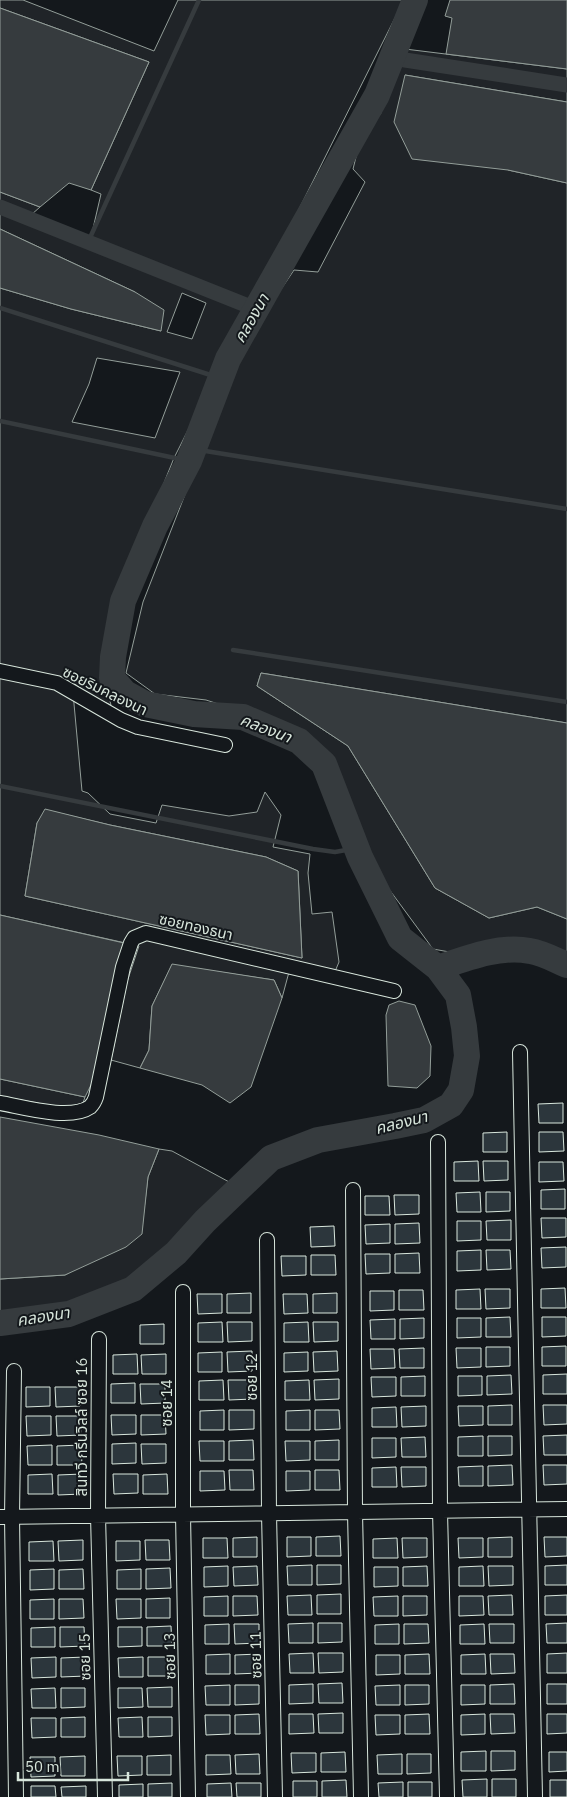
<svg xmlns="http://www.w3.org/2000/svg" width="567" height="1797" font-family="'IBM Plex Sans','Noto Sans Thai',sans-serif">
	<style>
		.green { fill: #202428; stroke: #939e99; fill-rule: evenodd }
		.water { fill: #363b3e; stroke: #939e99 }
		.lines { fill: none; stroke-linecap: round; stroke-linejoin: round }
		.stream { stroke: #363b3e; stroke-width: 4.5 }
		.canal { stroke: #363b3e; stroke-width: 15 }
		.river { stroke: #363b3e; stroke-width: 26 }
		.building { fill: #2c363c; stroke: #d8e6dc }
		.street-casing { stroke: #d8e6dc; stroke-width: 16 }
		.street { stroke: #14181c; stroke-width: 14 }
		.labels { text-anchor: middle; stroke-width: 4; stroke-linejoin: round; paint-order: stroke }
		.street-label { font-size: 15px; fill: #d8e6dc; stroke: #14181c }
		.water-label { font-size: 16px; font-style: italic; fill: #d8e6dc; stroke: #14181c }
	</style>
	<rect width="100%" height="100%" fill="#14181c"/>
	<path class="green" d="M0 0H23L154 51 178 0H404L174 458 111 614 103 660 106 686 111 705 91 696 72 682 82 791 88 793 110 814 156 823 162 805 229 816 257 812 265 792 281 815 273 847 310 854 308 873 312 914 332 912 339 962 331 981 289 972 282 998 274 980 172 965 152 1006 149 1050 140 1068 111 1060 127 982 139 946 0 915V288L71 309 161 331 135 292 0 229V192L40 207 31 215 91 237 101 194 91 190 149 62 0 8ZM182 293 206 303 192 339 167 332ZM97 358 180 372 155 438 72 422 89 384ZM46 810 110 825 266 857 298 871 302 958 25 896 37 823Z
		M405 49 567 69V102L405 75 508 170 567 183V723L261 673 257 686 348 746 435 888 489 918 537 907 567 919V960L526 941 455 953 433 949 383 881 333 772 283 725 206 700 155 694 126 673 143 602 243 346 294 270 318 272 365 182 353 169 360 141 381 113 394 73Z
		M0 1079 85 1097 83 1103 64 1108 0 1096Z
		M159 1149 172 1151 231 1183C205 1212 177 1241 147 1267 140 1273 132 1283 124 1287 86 1305 41 1307 0 1312V1279L65 1275 141 1234 148 1177Z"/>
	<path class="water" d="M450 0H567V69L446 54 452 18 445 16Z
		M0 8 149 62 91 190 69 183 40 207 0 192Z
		M405 75 567 102V183L508 170 412 159 394 122Z
		M0 229 135 292 164 310 161 331 71 309 0 288Z
		M261 673 567 723V919L537 907 489 918 435 888 348 746 257 686Z
		M45 809 110 825 266 857 298 871 302 958 25 896 37 823Z
		M0 915 124 943 92 1083 85 1097 0 1079Z
		M172 964 274 980 282 998 251 1087 230 1103 202 1085 140 1068 149 1050 152 1006Z
		M399 1001 415 1005 431 1046 430 1076 417 1088 388 1086 386 1015 389 1005Z
		M0 1117 99 1135 159 1149 148 1177 142 1234 126 1247 65 1275 0 1279Z"/>
	<g class="lines">
		<path class="stream" d="M88 242 199 0
			M0 308 220 378
			M0 421 189 461
			M193 449 567 509
			M233 650 567 702
			M0 786 313 849 335 852 357 848"/>
		<path class="canal" d="M392 58 567 85
			M0 207 256 309"/>
		<path class="river" d="M438 968C467 958 500 945 530 951 543 953 555 960 567 965
			M0 1323 69 1314 133 1289 176 1253 205 1221 271 1158 318 1140 395 1126 424 1120 451 1105 461 1090 467 1056 464 1027 458 995 438 968 400 938 360 857 324 764 299 741 243 717 194 714 145 704 125 693 112 678 113 657 123 601 155 526 189 461 228 359 377 95 415 0"/>
	</g>
	<path class="building" d="M563 1103V1123H539L538 1104Z
		M507 1132V1152H483V1133Z
		M539 1132H563L564 1151 539 1152Z
		M478 1161 479 1181H454V1162Z
		M483 1161H508V1180L484 1181Z
		M539 1162H563L564 1181 539 1182Z
		M565 1189V1209H541V1190Z
		M480 1192 481 1212H457L456 1193Z
		M486 1192H510V1211L486 1212Z
		M394 1195H419V1214L395 1215Z
		M365 1196H389L390 1215H365Z
		M541 1218H566V1237L542 1238Z
		M511 1220V1240H487L486 1221Z
		M457 1221H481V1240L457 1241Z
		M419 1223 420 1243 395 1244V1224Z
		M390 1224V1243L366 1244 365 1225Z
		M334 1226 335 1246 311 1247 310 1227Z
		M566 1247V1267L542 1268 541 1248Z
		M481 1250V1270L457 1271V1251Z
		M486 1250H510L511 1269 487 1270Z
		M419 1253 420 1273H395V1254Z
		M365 1254H390V1273L366 1274Z
		M311 1255H335L336 1275H311Z
		M281 1256H306V1275L282 1276Z
		M565 1288 566 1308H541V1289Z
		M480 1289 481 1309H456V1290Z
		M485 1289H510V1308L486 1309Z
		M399 1290H423L424 1310H399Z
		M370 1291H394V1310L370 1311Z
		M251 1293V1313H227V1294Z
		M337 1293V1313H313V1294Z
		M197 1294H222V1313L198 1314Z
		M283 1294H307L308 1313 284 1314Z
		M510 1317 511 1337H486V1318Z
		M542 1317H566V1336L542 1337Z
		M424 1318V1338L400 1339V1319Z
		M457 1318H481V1337L457 1338Z
		M395 1319V1339H371L370 1320Z
		M222 1322 223 1342H198V1323Z
		M227 1322H252V1341L228 1342Z
		M308 1322 309 1342H284V1323Z
		M313 1322H338V1341L314 1342Z
		M164 1324V1344H140V1325Z
		M566 1346V1366H542V1347Z
		M486 1347H510V1366L486 1367Z
		M424 1348V1368H400L399 1349Z
		M456 1348H481V1367L457 1368Z
		M370 1349H394L395 1368 371 1369Z
		M252 1351V1371L228 1372 227 1352Z
		M337 1351 338 1371 314 1372 313 1352Z
		M222 1352V1372H198V1353Z
		M308 1352V1371L284 1372V1353Z
		M137 1354 138 1374H113V1355Z
		M166 1354V1374H142L141 1355Z
		M567 1374V1394H543V1375Z
		M511 1375 512 1394 487 1395V1376Z
		M425 1376V1396H401V1377Z
		M458 1376H482V1395L458 1396Z
		M371 1377H396V1396L372 1397Z
		M339 1379V1399L315 1400 314 1380Z
		M223 1380 224 1400H199V1381Z
		M228 1380H253V1399L229 1400Z
		M309 1380 310 1400H285V1381Z
		M135 1383V1403H111V1384Z
		M140 1384H165V1403L141 1404Z
		M26 1387H50V1406L26 1407Z
		M55 1387H80V1406L56 1407Z
		M512 1405V1425H488V1406Z
		M543 1405H567V1424L544 1425Z
		M426 1406V1426L402 1427 401 1407Z
		M458 1406H483V1425L459 1426Z
		M396 1407 397 1427H372V1408Z
		M224 1410V1430H200V1411Z
		M229 1410H254V1429L229 1430Z
		M310 1410V1430H286V1411Z
		M315 1410H339L340 1429 315 1430Z
		M111 1415H136V1434L112 1435Z
		M141 1415H165L166 1434 141 1435Z
		M26 1416H51V1435L27 1436Z
		M56 1416H80L81 1435 57 1436Z
		M567 1435V1455H544L543 1436Z
		M483 1436V1456H458V1437Z
		M488 1436H512V1455L488 1456Z
		M425 1437 426 1457H402L401 1438Z
		M372 1438H396V1457L372 1458Z
		M253 1440 254 1460H229V1441Z
		M339 1440V1460H315V1441Z
		M199 1441H224V1461H200Z
		M285 1441H310V1460L286 1461Z
		M136 1443V1463L112 1464V1444Z
		M141 1444H166V1463L142 1464Z
		M52 1445V1465H28L27 1446Z
		M81 1445 82 1465H57V1446Z
		M512 1465 513 1485 488 1486V1466Z
		M543 1465H567V1484L544 1485Z
		M483 1466V1486H459L458 1467Z
		M396 1467 397 1487H372V1468Z
		M401 1467H426V1486L402 1487Z
		M229 1470H253L254 1490H230Z
		M315 1470H339L340 1490H315Z
		M200 1471H224L225 1490 200 1491Z
		M286 1471H310V1490L286 1491Z
		M52 1474 53 1494H28V1475Z
		M82 1474V1494L58 1495V1475Z
		M113 1474H138V1493L114 1494Z
		M167 1474 168 1494H143V1475Z
		M340 1536 341 1556H316V1537Z
		M257 1537V1557H233V1538Z
		M287 1537H311V1556L287 1557Z
		M512 1537V1557H488V1538Z
		M544 1537H567V1556L545 1557Z
		M203 1538H227L228 1558H203Z
		M397 1538 398 1558H373V1539Z
		M402 1538H427V1557L403 1558Z
		M458 1538H483V1557L459 1558Z
		M83 1540V1560L59 1561 58 1541Z
		M145 1540H169L170 1560H146Z
		M53 1541 54 1561H29V1542Z
		M116 1541H140V1560L116 1561Z
		M312 1565V1585H288L287 1566Z
		M317 1565H341V1584L317 1585Z
		M567 1565V1585H545V1566Z
		M228 1566V1586L204 1587V1567Z
		M257 1566 258 1585 234 1586 233 1567Z
		M427 1566 428 1586H403V1567Z
		M483 1566 484 1586H459V1567Z
		M488 1566H513V1585L489 1586Z
		M374 1567H398V1586L374 1587Z
		M170 1568 171 1588 146 1589V1569Z
		M54 1569V1589L30 1590V1570Z
		M83 1569 84 1589H59V1570Z
		M141 1569V1589H117V1570Z
		M341 1594V1614H317V1595Z
		M311 1595 312 1615H288L287 1596Z
		M512 1595 513 1615H489L488 1596Z
		M567 1595V1615H545V1596Z
		M228 1596V1616H204V1597Z
		M233 1596H257L258 1615 233 1616Z
		M398 1596V1616H374L373 1597Z
		M403 1596H427V1615L403 1616Z
		M459 1596H483L484 1615 459 1616Z
		M170 1598V1618H146V1599Z
		M54 1599V1619H30V1600Z
		M59 1599H83L84 1618 59 1619Z
		M116 1599H141V1618L117 1619Z
		M313 1623V1643H289L288 1624Z
		M318 1623H342V1642L318 1643Z
		M567 1623V1643H547L546 1624Z
		M229 1624V1644H205V1625Z
		M234 1624H259V1643L235 1644Z
		M399 1624V1644H375V1625Z
		M404 1624H428L429 1643 404 1644Z
		M484 1624 485 1644H460V1625Z
		M489 1624H514V1643H490Z
		M171 1626 172 1646H147V1627Z
		M55 1627V1647H31V1628Z
		M60 1627H84L85 1646 60 1647Z
		M118 1627H142V1646L118 1647Z
		M313 1653 314 1673H290L289 1654Z
		M318 1653H343V1672L319 1673Z
		M567 1653V1673H547V1654Z
		M230 1654V1674H206V1655Z
		M259 1654 260 1673 235 1674V1655Z
		M429 1654 430 1674H405V1655Z
		M485 1654 486 1674H461V1655Z
		M490 1654H514L515 1673 491 1674Z
		M376 1655H400V1674L376 1675Z
		M56 1657V1677L32 1678 31 1658Z
		M85 1657 86 1676 61 1677V1658Z
		M143 1657V1677H119L118 1658Z
		M148 1657H172V1676H148Z
		M342 1683 343 1703H319L318 1684Z
		M313 1684V1703L289 1704V1685Z
		M514 1684 515 1704H490V1685Z
		M547 1684H567V1704H547Z
		M230 1685V1705H206L205 1686Z
		M235 1685H259V1704L235 1705Z
		M400 1685V1705H376L375 1686Z
		M405 1685H429V1704L405 1705Z
		M461 1685H485V1704L461 1705Z
		M172 1687V1707H148L147 1688Z
		M55 1688 56 1708H32L31 1689Z
		M61 1688H85V1707L61 1708Z
		M118 1688H142L143 1707 118 1708Z
		M343 1713V1733H319L318 1714Z
		M259 1714 260 1734H235V1715Z
		M289 1714H313L314 1733 289 1734Z
		M429 1714 430 1734H405V1715Z
		M485 1714V1734L461 1735V1715Z
		M490 1714H514L515 1733 491 1734Z
		M547 1714H567V1733L547 1734Z
		M205 1715H230V1734L206 1735Z
		M375 1715H400V1734L376 1735Z
		M85 1717V1737H61V1718Z
		M142 1717 143 1737H119L118 1718Z
		M148 1717H172V1736L148 1737Z
		M31 1718H56V1737L32 1738Z
		M486 1751V1771H461V1752Z
		M491 1751H515V1770L491 1771Z
		M345 1752 346 1772H321V1753Z
		M549 1752H567V1771L549 1772Z
		M291 1753H316V1772L292 1773Z
		M259 1754 260 1774H236L235 1755Z
		M402 1754V1774H378L377 1755Z
		M407 1754H431V1773L407 1774Z
		M171 1755V1775H147V1756Z
		M206 1755H230L231 1774 206 1775Z
		M85 1756V1776H61L60 1757Z
		M117 1756H142V1775L118 1776Z
		M30 1757H55V1776L31 1777Z
		M487 1779V1797H463L462 1780Z
		M492 1779H516V1797H492Z
		M346 1780 347 1797H322V1781Z
		M550 1780H567V1797H550Z
		M293 1781H317V1797H293Z
		M403 1782V1797H379L378 1783Z
		M408 1782H432V1797H408Z
		M172 1783V1797H148V1784Z
		M231 1783 232 1797H207V1784Z
		M236 1783H261V1797H237Z
		M143 1784V1797H119V1785Z
		M31 1786H55L56 1797H31Z
		M86 1786V1797H62L61 1787Z"/>
	<g class="lines">
		<g class="street-casing">
			<path id="street" d="M0 671 57 683 121 720 138 727 225 745
				M520 1052 535 1797
				M0 1103C23 1107 70 1121 90 1107 92 1105 95 1100 96 1097L123 967 131 943 134 938 146 933 394 991
				M438 1142 440 1511 447 1797
				M353 1190 355 1512 361 1797
				M267 1240 269 1513 275 1797
				M183 1292V1514L188 1797
				M99 1339 98 1515 105 1797
				M14 1371 12 1517 16 1797
				M0 1517 567 1509"/>
		</g>
		<use href="#street" class="street"/>
	</g>
	<g class="labels">
		<g class="street-label">
			<text transform="translate(105 691) rotate(26)" y="5">ซอยริมคลองนา</text>
			<text transform="translate(196 927) rotate(13)" y="5">ซอยทองธนา</text>
			<text transform="translate(252 1377) rotate(-90)" y="5">ซอย 12</text>
			<text transform="translate(167 1403) rotate(-90)" y="5">ซอย 14</text>
			<text transform="translate(82 1427) rotate(-90)" y="5">สินทวี กรีนวิลล์ ซอย 16</text>
			<text transform="translate(256 1655) rotate(-91)" y="5">ซอย 11</text>
			<text transform="translate(170 1656) rotate(-91)" y="5">ซอย 13</text>
			<text transform="translate(85 1657) rotate(-91)" y="5">ซอย 15</text>
		</g>
		<g class="water-label">
			<text transform="translate(251 318) rotate(-60)" y="6">คลองนา</text>
			<text transform="translate(266 728) rotate(21)" y="6">คลองนา</text>
			<text transform="translate(401 1122) rotate(-14)" y="6">คลองนา</text>
			<text transform="translate(43 1316) rotate(-9)" y="6">คลองนา</text>
		</g>
	</g>
	<path d="M18 1772v8h110v-8" fill="none" stroke="#d8e6dc" stroke-width="2.5"/>
	<text x="25" y="1772" font-size="15" fill="#d8e6dc" stroke="#14181c" stroke-width="4" paint-order="stroke">50 m</text>
</svg>
